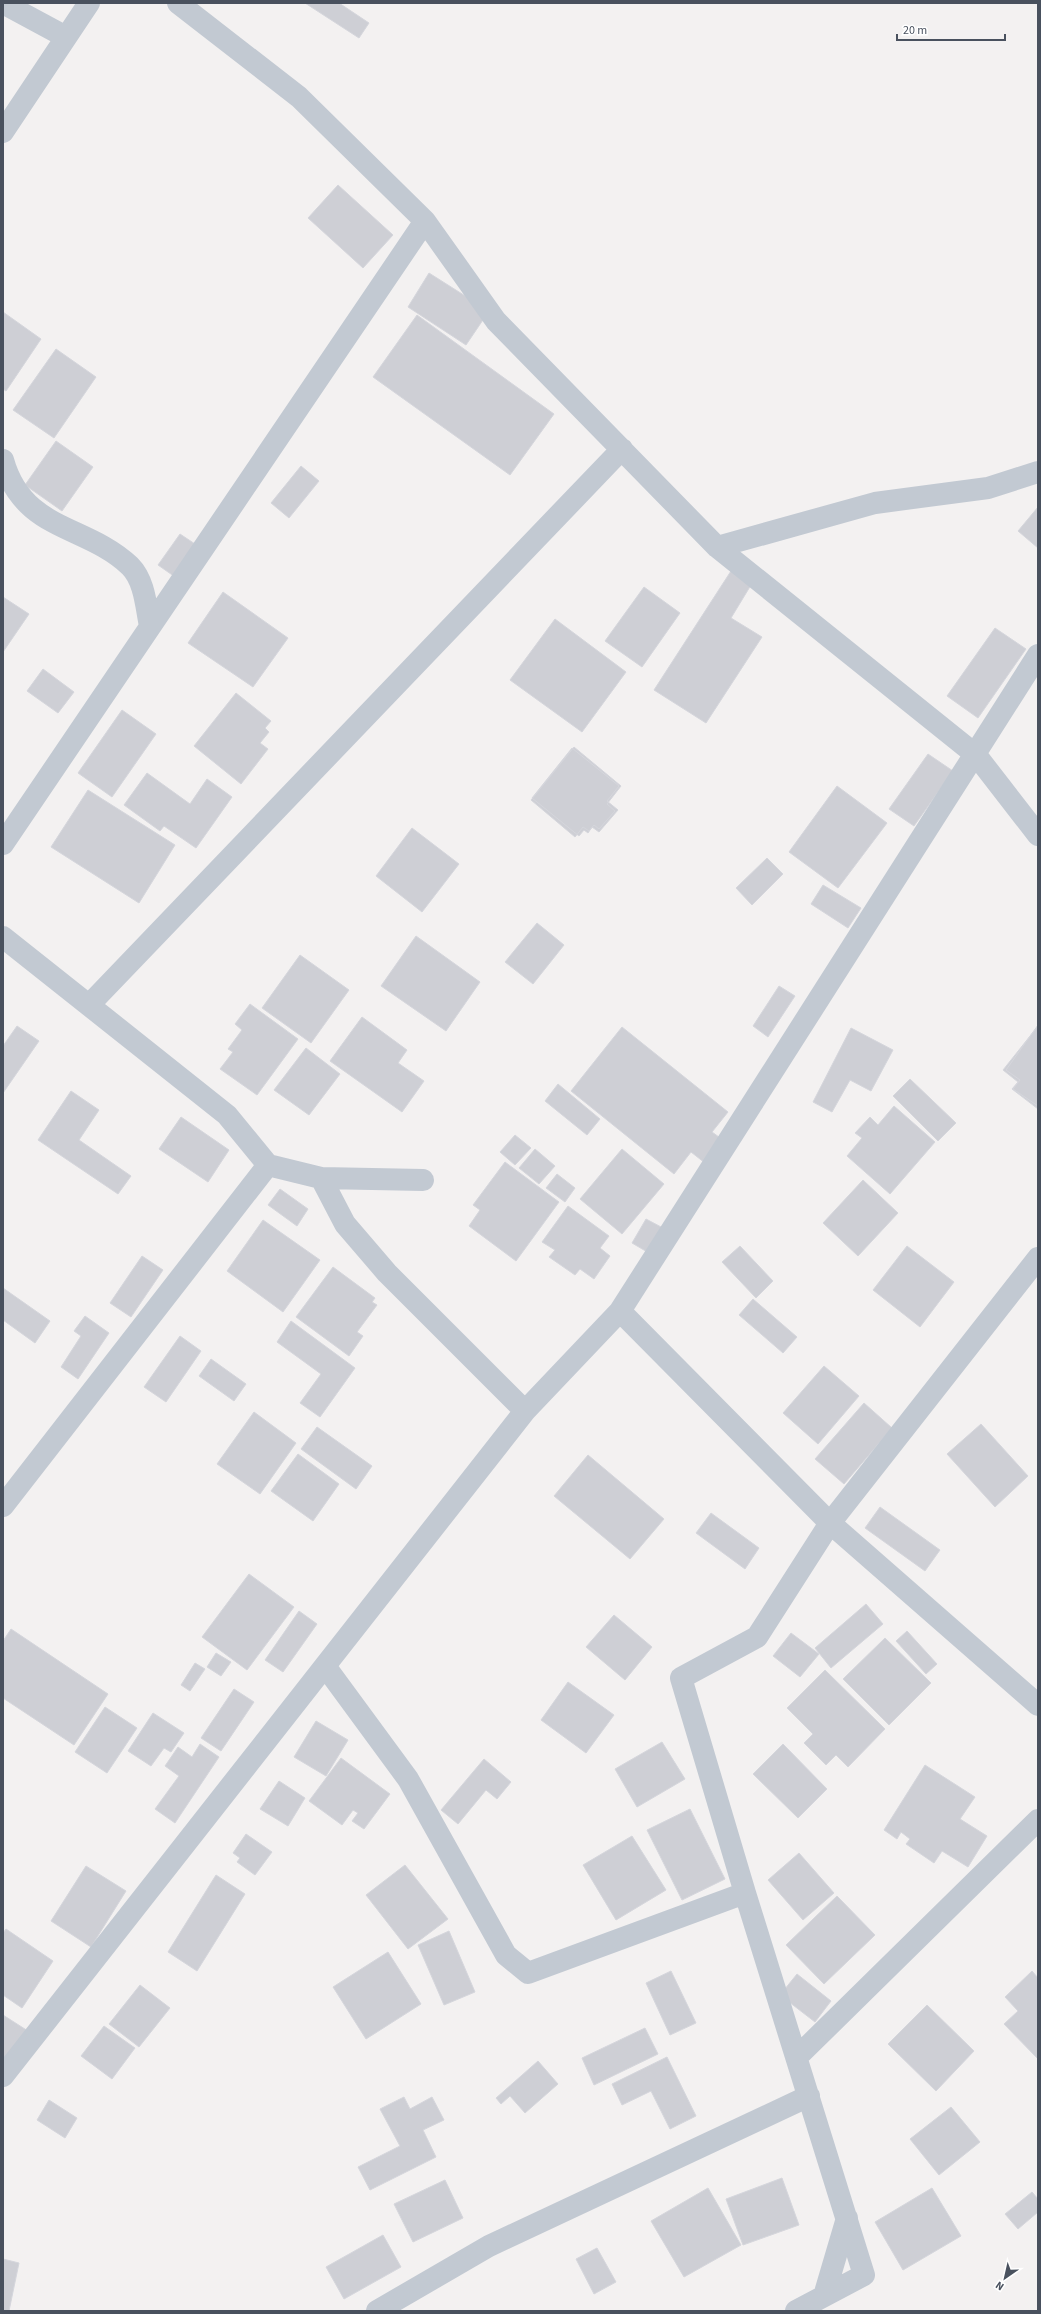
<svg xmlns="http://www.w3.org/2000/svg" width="1041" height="2314" font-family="'Source Sans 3',sans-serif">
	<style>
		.building { fill: #cecfd5; stroke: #d5d6dc }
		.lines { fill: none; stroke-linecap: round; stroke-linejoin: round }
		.minor { stroke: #c2c9d2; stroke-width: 22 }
	</style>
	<rect width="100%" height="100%" fill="#f3f1f1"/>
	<path class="building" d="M305 3H339L369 23 359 38Z
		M338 185 393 235 363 268 308 218Z
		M429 273 489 311 466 345 408 307Z
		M3 312 41 339 6 391 3 389Z
		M417 315 554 414 510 475 373 377Z
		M56 349 96 377 54 438 13 410Z
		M56 441 93 467 62 511 25 485Z
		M301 466 319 481 289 518 271 503Z
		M1038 507V548L1018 531Z
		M180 534 201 548 178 579 158 565Z
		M731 571 751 585 731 618 762 637 706 723 654 690Z
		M644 587 680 613 642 667 605 641Z
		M223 592 288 638 253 687 188 643Z
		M3 597 29 614 3 652Z
		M555 619 626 672 582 732 510 680Z
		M995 628 1026 649 978 718 947 696Z
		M43 669 74 692 58 713 27 691Z
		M236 693 271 721 265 728 269 732 260 743 268 749 241 784 194 746Z
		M122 710 156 734 112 797 78 773Z
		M574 747 621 786 607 804 615 811 599 829 594 825 589 831 583 827 575 837 531 800Z
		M572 748 619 786 607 801 618 810 599 832 592 827 588 833 584 830 579 836 532 798Z
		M928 754 953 771 914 826 889 809Z
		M147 773 190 804 207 779 232 797 196 848 164 826 160 831 124 805Z
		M837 786 887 823 838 888 789 852Z
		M88 790 175 845 139 903 51 847Z
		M412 828 459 864 422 912 376 876Z
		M767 858 783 874 752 905 736 888Z
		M823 885 861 908 848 928 811 904Z
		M537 923 564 945 533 984 505 962Z
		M416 936 480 982 446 1031 381 986Z
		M300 955 349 990 311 1043 262 1008Z
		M779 986 795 996 768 1037 753 1026Z
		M250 1004 298 1039 257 1095 220 1069 233 1052 228 1049 242 1030 235 1024Z
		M362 1017 407 1050 398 1063 424 1081 402 1112 330 1061Z
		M1038 1025V1106L1013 1089 1020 1080 1006 1070Z
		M17 1026 39 1041 3 1093V1046Z
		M1038 1026V1109L1012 1089 1018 1082 1003 1070Z
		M622 1027 728 1112 712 1132 723 1140 705 1163 691 1152 674 1174 571 1091Z
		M851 1028 893 1050 871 1091 850 1080 832 1112 813 1102Z
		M306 1048 340 1074 309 1115 274 1090Z
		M910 1079 956 1123 938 1141 893 1096Z
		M558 1084 600 1119 587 1135 545 1101Z
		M71 1091 99 1110 79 1140 131 1176 118 1194 38 1140Z
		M894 1106 935 1142 890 1194 847 1156 862 1138 855 1133 870 1117 878 1125Z
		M181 1117 229 1150 208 1182 159 1149Z
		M515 1135 531 1148 515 1165 500 1152Z
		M535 1149 555 1166 539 1184 519 1168Z
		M622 1149 664 1184 622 1234 580 1199Z
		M505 1162 559 1202 516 1261 469 1226 480 1210 473 1205Z
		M557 1174 575 1188 565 1202 546 1188Z
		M863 1180 898 1213 858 1256 823 1223Z
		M280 1189 308 1209 297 1226 268 1205Z
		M568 1206 609 1236 600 1248 610 1256 594 1279 580 1269 575 1275 549 1257 555 1250 542 1242Z
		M646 1219 663 1228 649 1253 632 1243Z
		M263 1220 320 1260 283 1312 227 1271Z
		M740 1246 773 1281 756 1298 722 1262Z
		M907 1246 954 1282 920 1327 873 1290Z
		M142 1256 163 1270 131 1317 110 1303Z
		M333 1267 375 1298 372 1302 377 1305 357 1332 363 1336 349 1356 296 1317Z
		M3 1288 50 1321 35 1343 3 1320Z
		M753 1299 797 1337 783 1353 739 1315Z
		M85 1316 109 1333 78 1379 61 1367 81 1336 74 1331Z
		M291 1321 355 1368 320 1417 300 1403 321 1374 277 1342Z
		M180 1336 201 1351 166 1402 144 1387Z
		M211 1359 246 1384 234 1401 199 1376Z
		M824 1366 859 1396 818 1444 783 1413Z
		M864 1403 892 1428 844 1484 815 1459Z
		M254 1412 296 1443 260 1494 217 1464Z
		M981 1424 1028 1476 995 1507 947 1454Z
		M317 1427 372 1466 356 1489 301 1449Z
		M298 1454 339 1484 313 1521 271 1491Z
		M588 1455 664 1519 630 1559 554 1496Z
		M880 1507 940 1550 925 1571 865 1528Z
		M711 1513 759 1548 745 1569 696 1533Z
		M249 1574 294 1607 247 1670 202 1637Z
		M866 1604 883 1624 831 1668 815 1648Z
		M299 1611 317 1624 283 1672 265 1660Z
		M614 1615 652 1647 625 1680 586 1647Z
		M11 1629 108 1694 74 1745 3 1698V1641Z
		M907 1631 937 1664 926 1674 896 1641Z
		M791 1633 819 1654 800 1677 773 1656Z
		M885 1638 931 1683 889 1725 843 1679Z
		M216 1653 231 1662 221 1676 207 1667Z
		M195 1663 205 1669 190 1691 181 1685Z
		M825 1670 885 1729 848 1767 836 1755 826 1765 804 1743 813 1734 787 1708Z
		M568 1682 614 1715 586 1753 541 1720Z
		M234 1689 254 1702 221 1751 201 1738Z
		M105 1707 137 1728 107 1773 75 1752Z
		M153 1713 184 1733 171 1752 164 1748 151 1766 128 1751Z
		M316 1721 348 1740 326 1776 294 1757Z
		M662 1742 685 1779 637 1807 615 1769Z
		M200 1744 219 1757 175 1823 155 1809 179 1776 165 1766 178 1747 192 1757Z
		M783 1744 827 1789 798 1818 753 1774Z
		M341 1758 390 1794 364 1829 352 1821 358 1813 353 1810 342 1825 309 1801Z
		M484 1759 511 1782 497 1799 486 1790 458 1824 441 1810Z
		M925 1765 975 1797 960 1819 987 1836 968 1867 942 1851 934 1863 906 1844 910 1839 901 1832 897 1839 884 1830Z
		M279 1781 305 1798 288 1826 260 1809Z
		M690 1809 725 1879 682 1900 647 1830Z
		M246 1834 272 1852 255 1875 237 1862 240 1858 233 1853Z
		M632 1836 666 1890 616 1920 583 1865Z
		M799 1853 834 1893 803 1920 768 1880Z
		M405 1865 448 1919 408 1949 366 1895Z
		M86 1866 126 1891 91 1947 51 1921Z
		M216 1875 245 1894 197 1971 168 1952Z
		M837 1896 875 1935 824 1984 786 1945Z
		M6 1929 53 1961 22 2008 3 1995V1933Z
		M449 1931 475 1992 444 2005 418 1945Z
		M388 1952 421 2004 366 2039 333 1987Z
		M671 1971 696 2023 670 2035 646 1983Z
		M1032 1971 1038 1978V2059L1004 2024 1018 2011 1005 1997Z
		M797 1974 831 2001 815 2022 780 1995Z
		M140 1985 170 2008 139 2047 109 2024Z
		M927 2005 974 2051 936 2091 888 2044Z
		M3 2015 28 2031 3 2070Z
		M104 2026 135 2048 112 2079 81 2056Z
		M645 2028 658 2054 594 2085 582 2058Z
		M667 2057 696 2116 670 2129 651 2091 622 2105 612 2084Z
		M538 2061 558 2084 525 2113 510 2096 501 2104 496 2098Z
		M404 2097 410 2109 432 2097 444 2120 423 2130 436 2157 370 2190 358 2167 400 2146 380 2109Z
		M49 2100 77 2118 65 2138 37 2120Z
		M951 2107 980 2142 939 2175 910 2139Z
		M782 2178 799 2225 743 2245 726 2199Z
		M445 2180 463 2218 413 2242 394 2204Z
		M708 2188 741 2245 684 2277 651 2221Z
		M932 2188 961 2236 903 2270 875 2222Z
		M1032 2192 1038 2199V2212L1018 2229 1005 2214Z
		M383 2235 401 2267 344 2299 326 2267Z
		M597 2248 616 2282 594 2294 576 2259Z
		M3 2259 19 2263 9 2311H3Z"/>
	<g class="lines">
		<path class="minor" d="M3 3 66 37
			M178 3 299 97 425 221 496 321 717 547 976 755 1038 835
			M3 132 89 3
			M3 460C23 532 86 524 130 566 145 581 146 607 150 626
			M717 547 875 503 988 488 1038 472
			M3 844 425 221
			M3 937 227 1115 268 1165 321 1178 345 1224 387 1273 525 1411
			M89 1005 622 449
			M321 1178 423 1180
			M620 1311 830 1523 1038 1705
			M3 1506 268 1165
			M325 1666 408 1779 506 1955 528 1973 745 1893
			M797 2057 1038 1820
			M3 2076 525 1411 620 1311 1038 655
			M824 2296 847 2218
			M377 2311 489 2246 809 2096
			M796 2311 864 2275 745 1893 681 1678 757 1637 830 1523 1038 1258"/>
	</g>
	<rect width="1041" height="2314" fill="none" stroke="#49515e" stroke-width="8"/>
	<g transform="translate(1005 2278) rotate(214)" stroke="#ffffff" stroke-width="3" paint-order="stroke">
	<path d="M0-3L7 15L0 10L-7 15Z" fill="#49515e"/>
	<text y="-6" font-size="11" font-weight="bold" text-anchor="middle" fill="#49515e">N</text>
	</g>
	<path d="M897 34v6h108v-6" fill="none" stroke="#49515e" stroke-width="2"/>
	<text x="903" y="34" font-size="12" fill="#49515e" stroke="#ffffff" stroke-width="3" paint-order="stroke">20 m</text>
</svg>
